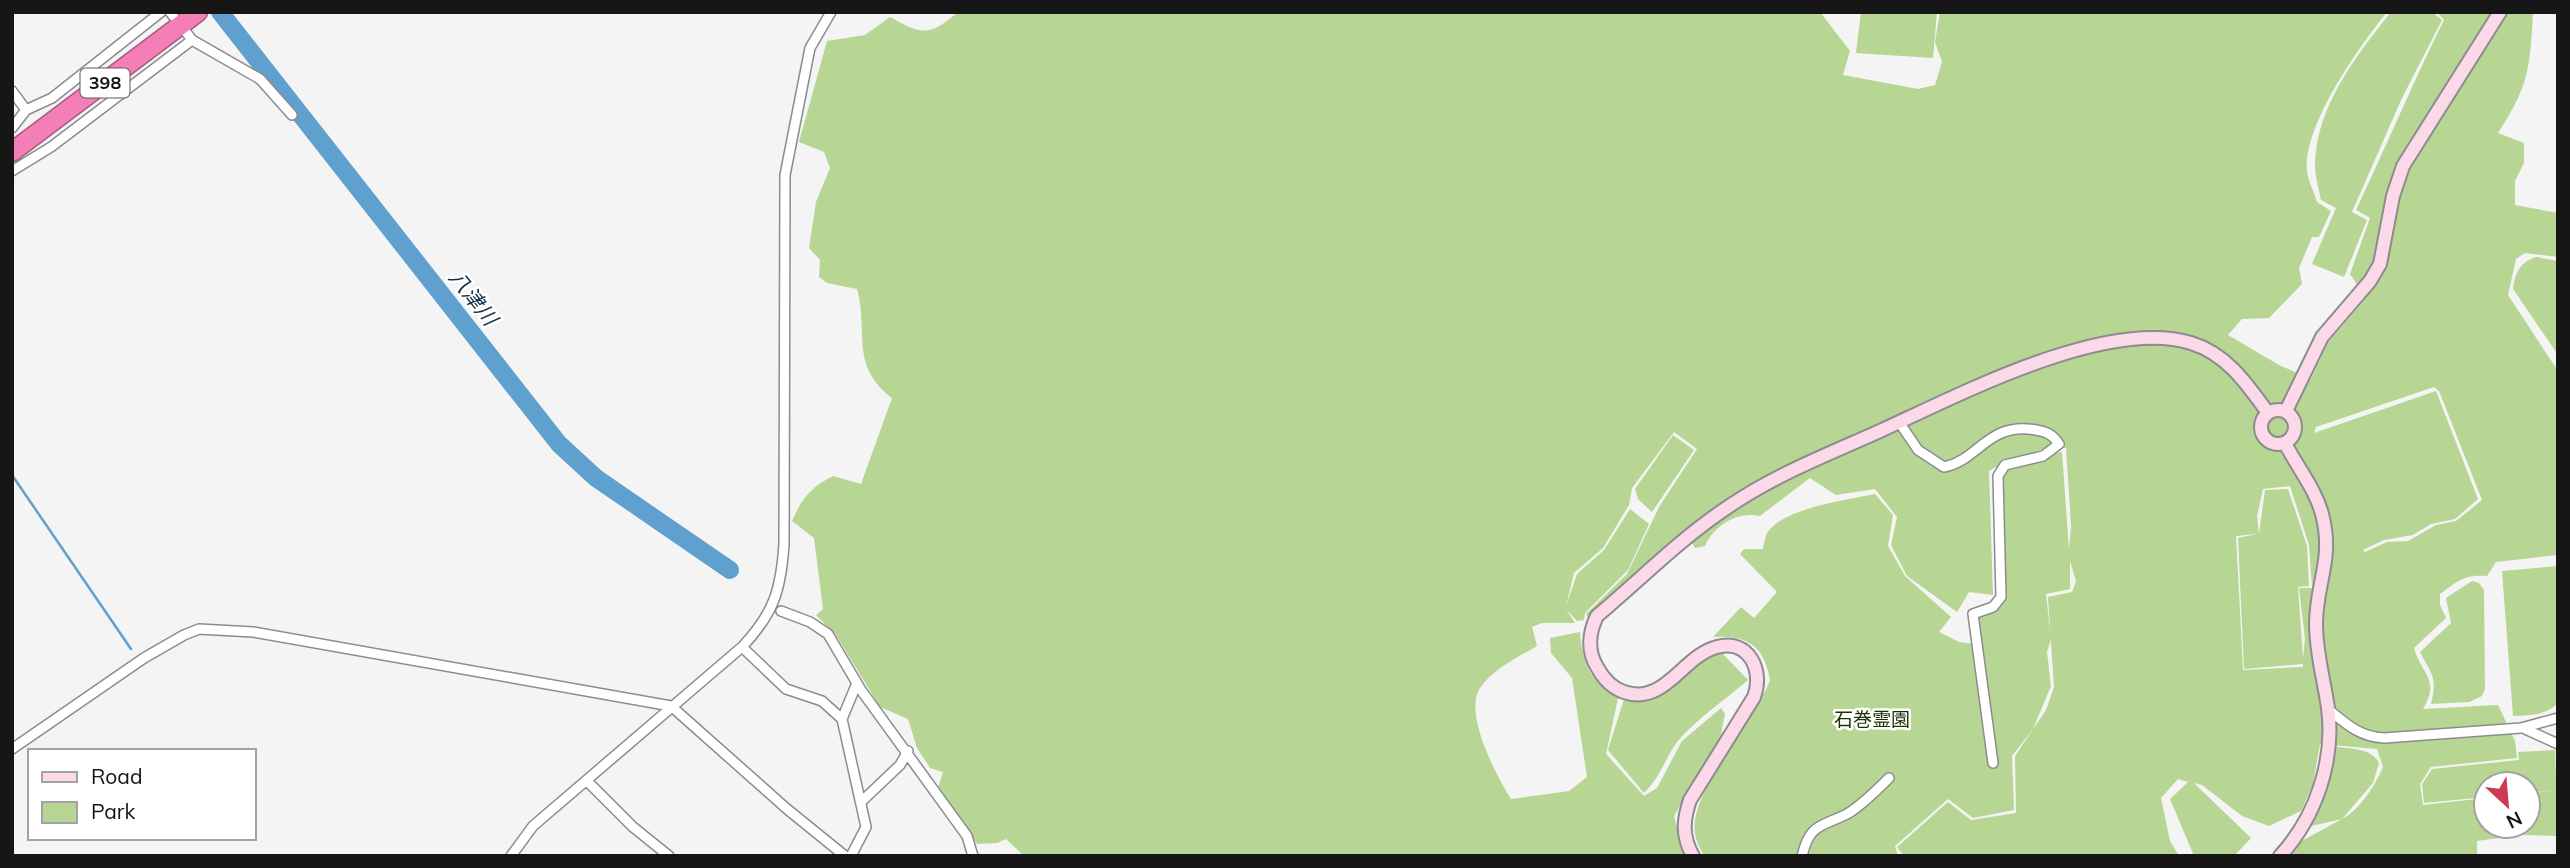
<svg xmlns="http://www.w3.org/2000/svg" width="2570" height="868" font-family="Mulish,'Noto Sans JP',sans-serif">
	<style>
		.green { fill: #b7d593; fill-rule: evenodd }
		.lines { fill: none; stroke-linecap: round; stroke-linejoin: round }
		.stream { stroke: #60a0ce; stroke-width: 2.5 }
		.river { stroke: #60a0ce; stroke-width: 18 }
		.street-casing { stroke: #8c8c8e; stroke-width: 12 }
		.secondary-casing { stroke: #8c8c8e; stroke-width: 16 }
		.highway-casing { stroke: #a65a7f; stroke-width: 21 }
		.street { stroke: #fff; stroke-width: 9 }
		.secondary { stroke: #fcd9e9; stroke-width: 12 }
		.highway { stroke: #f47fb7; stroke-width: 18 }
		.labels { text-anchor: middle; stroke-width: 5; stroke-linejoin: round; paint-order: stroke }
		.shield { fill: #fff; stroke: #5c5c5c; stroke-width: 2 }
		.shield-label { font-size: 18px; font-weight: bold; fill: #161616 }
		.park-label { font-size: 19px; fill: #1e3000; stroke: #fff }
		.water-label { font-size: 21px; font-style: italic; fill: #143145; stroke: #fff }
	</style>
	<rect width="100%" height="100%" fill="#f4f4f5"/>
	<path class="green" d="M958 12H1820L1850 51 1843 75 1918 89 1935 85 1942 62 1935 42 1940 12H2387C2359 47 2303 125 2307 171 2308 181 2314 192 2317 202L2331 211 2319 237H2312L2299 268 2302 284 2269 318 2242 319 2228 335 2279 365 2311 379 2328 343 2366 298 2350 274 2370 218 2356 210C2386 147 2413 82 2444 20L2437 12H2533C2530 68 2529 85 2498 133L2524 143V163L2515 181V205L2558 213V257L2525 253 2516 259 2508 295 2558 371V555L2496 562 2487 576C2464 574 2458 581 2440 594V605L2446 618 2414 648C2421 674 2441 679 2423 709L2498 705 2515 741 2517 758 2431 767 2420 784 2423 805 2486 798V826H2528V794L2556 790 2528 793V784H2486V797L2424 803 2422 784 2432 769 2519 760 2518 752 2555 750 2558 836 2521 835 2477 841V856H2274L2342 819 2311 826 2322 801 2337 747C2352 749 2371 748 2379 763L2373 783 2342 819C2360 810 2376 784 2383 767L2377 749 2320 744 2313 784 2301 811 2269 826 2242 816 2202 785 2194 783 2251 838 2234 856H2194L2170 799 2188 782 2178 779 2161 798 2170 841 2179 856H1904L1897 847 1948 802 1971 820 2016 813 2015 756 2046 710 2054 687 2048 597 2072 592 2076 581 2070 561V589L2046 594 2051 639 2047 652 2051 686 2033 729 2012 756 2014 810 1973 818 1948 799 1895 846 1898 856H1705C1697 845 1693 834 1695 820 1700 782 1754 722 1770 680 1764 645 1747 635 1713 637L1741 607 1754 618 1777 592 1740 554 1744 549H1763C1764 544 1765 537 1767 533 1783 508 1847 500 1875 494L1893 515 1888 546 1905 576 1951 617 1939 632 1959 642 1974 644 1969 611 1991 604 1998 598 1995 479 1996 469 2003 463 1989 471 1993 595 1969 592 1957 612 1907 576 1891 545 1897 517 1875 489 1836 495 1810 478 1760 516C1738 511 1714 525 1705 546L1695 548 1686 532 1588 618 1586 614 1627 574 1659 507 1697 449 1674 432 1632 488 1629 505 1603 548 1574 573 1566 606 1577 574 1604 550 1630 509 1649 524 1628 570 1585 613 1584 620 1577 621 1566 609 1575 623H1542L1532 627 1537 646C1517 658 1494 668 1480 688 1463 713 1497 777 1511 799L1569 791 1587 777 1572 678 1551 653 1550 638 1580 632C1583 666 1589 679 1618 698L1606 754 1644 796 1657 788 1682 741 1721 708 1725 714 1720 739 1674 816 1685 856H1024L1006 839 997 843 977 844 938 788 943 772 930 768 917 748 908 719 880 707 836 635 816 615 823 609 814 538 792 521C802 498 811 487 833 476L861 484 892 398C849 365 869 332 857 289L827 283 819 277 820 260 809 248 816 202 830 168 824 152 799 142 827 41 865 35 890 17C922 35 929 37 958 12ZM2434 387 2439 391 2482 500 2456 521 2436 525 2408 541 2387 542 2365 552 2363 550 2384 540 2413 535 2431 524 2455 519 2478 499 2436 391 2314 433 2316 427ZM2045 448H2066L2071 526 2069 549 2062 452 2021 458ZM2290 486 2309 545 2312 588H2299L2305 639 2303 658 2298 587 2309 586 2307 546 2288 489 2265 490 2259 534 2257 516 2263 489ZM2257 534 2238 538 2244 669 2303 664V667L2243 670 2236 536Z
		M1861 12H1937L1933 58 1856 53Z
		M2391 12H2432L2442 20 2401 100 2352 212 2367 220 2344 277 2312 264 2336 208 2321 200C2319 190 2316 179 2315 169 2314 109 2356 56 2391 12Z
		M2536 257 2558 261V355L2513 289C2515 273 2520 262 2536 257Z
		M1673 435 1694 450 1652 512 1638 499 1635 489Z
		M2558 566V703C2545 716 2530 715 2513 716L2502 571Z
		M2472 581 2479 583 2484 590 2485 689 2482 696 2469 702 2431 704C2438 676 2431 674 2420 652L2451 623 2446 598Z
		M1719 650 1748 680C1725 700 1696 719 1677 742 1665 759 1659 779 1644 793L1608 750 1624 699C1673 702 1681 671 1719 650Z"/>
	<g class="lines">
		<path class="stream" d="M12 475 131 649"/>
		<path class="river" d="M220 12 559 444 596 478 730 570"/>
		<g class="street-casing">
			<path id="street" d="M170 12 174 17
				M186 32 192 40 260 79 292 115
				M12 91 26 110
				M12 128 26 110 52 98 161 12
				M12 171 51 147 192 40
				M1899 422 1918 450 1944 467C1978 461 1988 421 2036 430 2047 432 2052 434 2059 444L2043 456 2005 465 1998 476 2001 597 1993 607 1973 614 1993 763
				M781 611 810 622 828 634 861 690 967 836 973 856
				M742 647 786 689 822 701 842 719 866 827 851 856
				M2328 709C2346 724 2360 737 2384 738L2521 728 2558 718
				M842 719 857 683
				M2523 728 2558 744
				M12 749 144 658 184 635 199 629 253 632 671 706 787 809 845 856
				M587 781 633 827 669 856
				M861 802 900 765 908 751
				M511 856 533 826 742 647C774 613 781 590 784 544L785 175 810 48 831 12
				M1802 856C1810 823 1821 827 1847 814 1861 806 1877 790 1889 778"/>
		</g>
		<g class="secondary-casing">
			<path id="secondary" d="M2261 427a17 17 0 1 1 34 0a17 17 0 1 1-34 0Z
				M2286 411 2322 337 2370 281 2380 264 2393 196 2403 166 2500 12
				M1693 856C1682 837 1683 820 1690 800L1754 697C1764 671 1749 638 1717 647 1682 656 1665 706 1624 692 1612 688 1603 678 1597 667 1587 651 1589 632 1597 616 1640 580 1681 538 1728 507 1774 475 1829 454 1880 431 1957 396 2106 317 2191 343 2227 354 2247 384 2268 413
				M2280 856C2316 817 2335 760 2328 708 2324 680 2316 653 2316 624 2316 583 2334 559 2322 514 2315 488 2297 467 2285 443"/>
		</g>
		<g class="highway-casing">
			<path id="highway" d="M12 152 198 12"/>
		</g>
		<use href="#street" class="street"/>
		<use href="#secondary" class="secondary"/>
		<use href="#highway" class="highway"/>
	</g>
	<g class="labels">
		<rect class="shield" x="80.5" y="68.5" width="49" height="29" rx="5"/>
		<g class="shield-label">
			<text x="105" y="89">398</text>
		</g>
		<g class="park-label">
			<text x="1872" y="726">石巻霊園</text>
		</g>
		<g class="water-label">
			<text transform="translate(473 298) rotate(52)" y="7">八津川</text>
		</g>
	</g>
	<rect width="2570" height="868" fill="none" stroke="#161616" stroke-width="28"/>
	<rect x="28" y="749" width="228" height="91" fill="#ffffff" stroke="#a2a2a2" stroke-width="2"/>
	<rect x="42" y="772" width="35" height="10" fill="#fcd9e9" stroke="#a2a2a2" stroke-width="2"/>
	<text x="91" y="784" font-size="21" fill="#161616">Road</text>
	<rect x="42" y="802" width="35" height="21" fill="#b7d593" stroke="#a2a2a2" stroke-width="2"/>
	<text x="91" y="819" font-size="21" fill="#161616">Park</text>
	<g transform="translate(2507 805) rotate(154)"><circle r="33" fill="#ffffff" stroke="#a2a2a2" stroke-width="2"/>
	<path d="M0-5L12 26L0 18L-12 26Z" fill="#ca3a53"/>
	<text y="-10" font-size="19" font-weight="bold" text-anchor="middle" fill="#161616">N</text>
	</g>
</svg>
